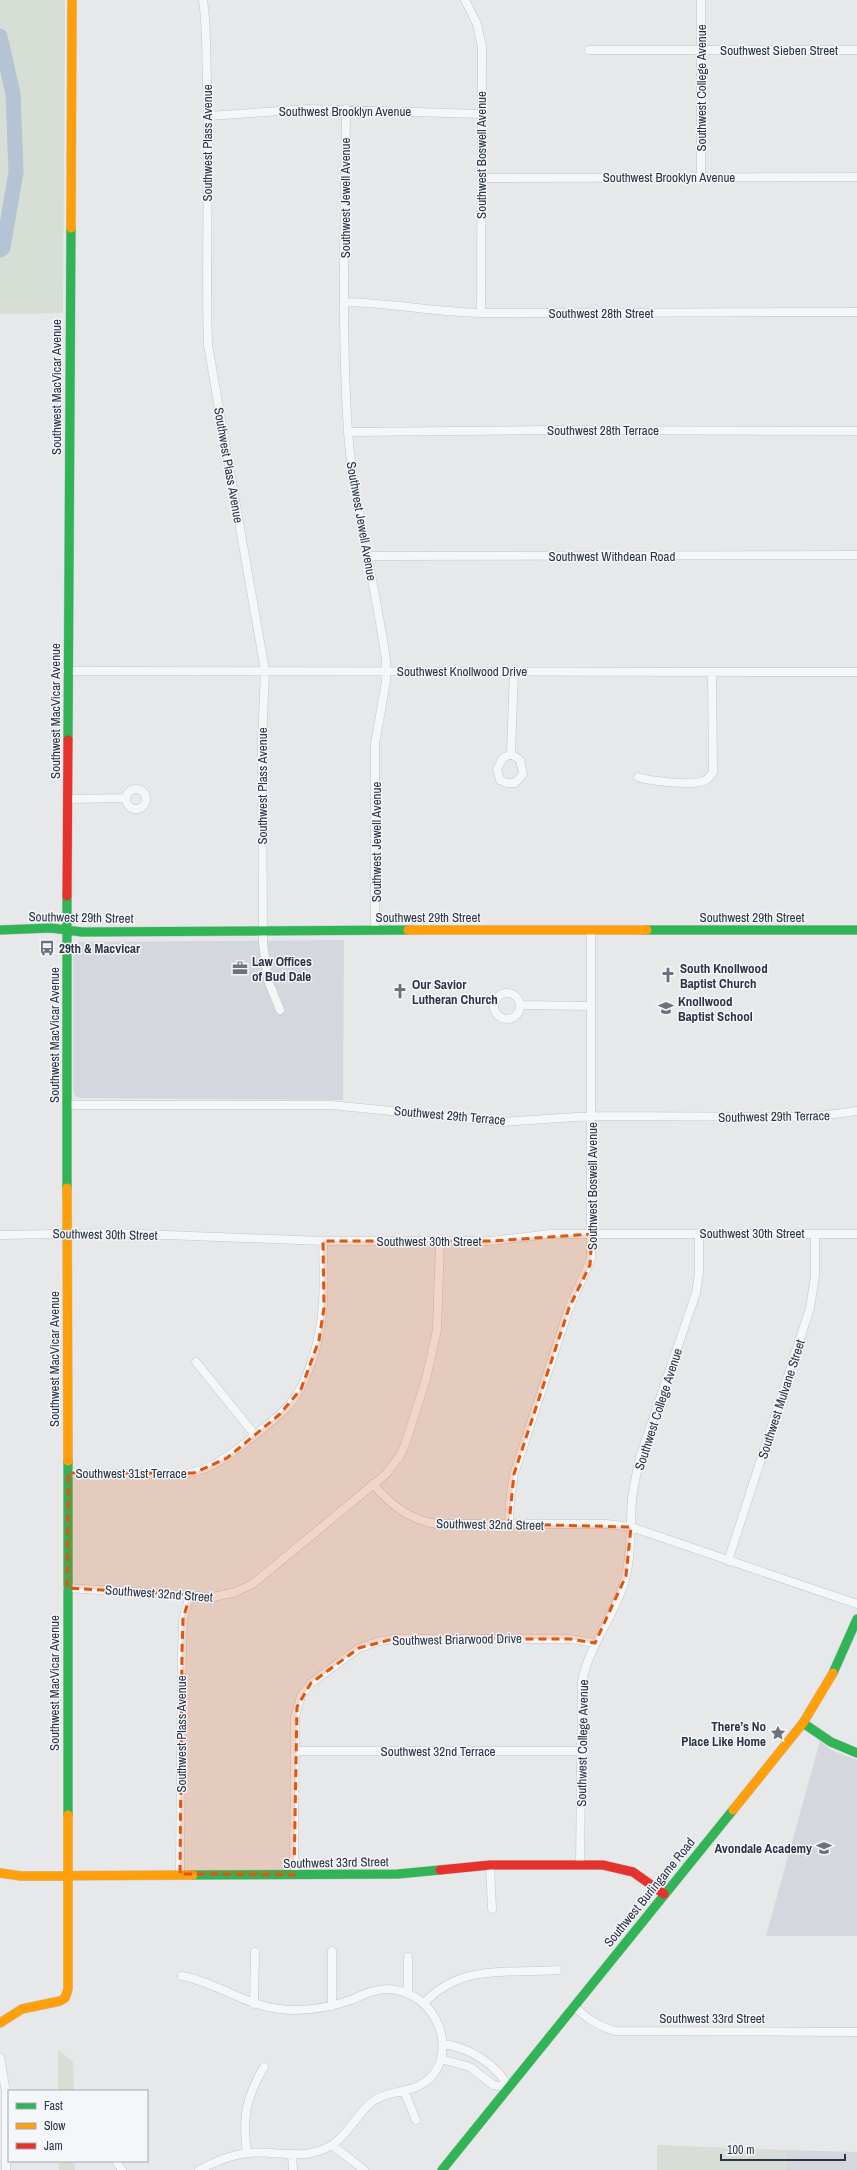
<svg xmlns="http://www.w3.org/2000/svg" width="857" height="2170" font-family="'Archivo Narrow',sans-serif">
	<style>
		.built { fill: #d4d7dd }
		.green { fill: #d6ded6 }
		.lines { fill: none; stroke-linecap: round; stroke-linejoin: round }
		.river { stroke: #b4c4d5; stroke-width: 15 }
		.street-casing { stroke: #c4c6c8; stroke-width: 9 }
		.fast-casing { stroke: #c4c6c8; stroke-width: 10 }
		.slow-casing { stroke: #c4c6c8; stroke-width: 10 }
		.jam-casing { stroke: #c4c6c8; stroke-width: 10 }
		.street { stroke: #f5f6f7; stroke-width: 8 }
		.fast { stroke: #30b455; stroke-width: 9 }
		.slow { stroke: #ff9f0a; stroke-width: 9 }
		.jam { stroke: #e5322d; stroke-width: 9 }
		.marked { fill: #df570f; fill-opacity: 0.2; stroke: #df570f; stroke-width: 3; stroke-dasharray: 8 5; stroke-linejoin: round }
		.labels { text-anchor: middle; stroke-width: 3; stroke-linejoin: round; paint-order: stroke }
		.street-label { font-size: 13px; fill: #2b3445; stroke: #f4f6f9 }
		.poi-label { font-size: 13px; font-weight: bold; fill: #2b3445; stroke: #f4f6f9; text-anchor: start }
	</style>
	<rect width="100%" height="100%" fill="#e6e8ea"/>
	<path class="built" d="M344 940 343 1100 80 1098 75 1096 73 1087V950L78 942Z
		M820 1741 831 1750 857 1760V1936H766Z
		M786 2150 857 2152V2170H786Z"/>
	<path class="green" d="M0 0H65L63 313 0 314Z
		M58 2050 73 2062 74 2091H58Z
		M657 2145 786 2150V2170H657Z
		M59 2161H75V2170H59Z"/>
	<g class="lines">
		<path class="river" d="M0 36 13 94 16 172 3 248 0 250"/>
		<g class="street-casing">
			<path id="street" d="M203 0C207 27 206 54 207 82 210 169 205 257 208 345L265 671 262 742 263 943 268 980 280 1010
				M465 0 477 24 482 47 481 313
				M589 50H857
				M346 109C345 216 341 325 348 432 354 509 376 585 386 661V681L375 744V930
				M208 116 309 109 482 114
				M701 177V0
				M482 178 857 177
				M345 302C391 303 435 312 481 313L857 312
				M348 432 549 430 857 431
				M368 556 857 555
				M67 671 857 672
				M511 754 520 760 523 774 515 783H507L500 780 497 769 503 758 511 754 514 671
				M638 777C649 781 693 786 704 781 709 779 710 776 713 772L712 672
				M126 799a10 10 0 1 1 20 0a10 10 0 1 1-20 0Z
				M68 799 126 798
				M494 1006a13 13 0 1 1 26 0a13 13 0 1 1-26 0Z
				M521 1005 590 1006
				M67 1105H331L502 1122 592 1116 812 1117 857 1111
				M0 1235 114 1233 323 1241H492L550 1234H857
				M196 1362 255 1435
				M68 1473 177 1475C207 1473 226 1458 249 1440 263 1428 278 1418 290 1404 301 1391 306 1377 312 1361 326 1318 324 1286 323 1241
				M373 1484C391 1505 408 1519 436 1524H607L631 1527 857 1604
				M509 1524 510 1501 514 1474 569 1308 591 1259V930
				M728 1561 810 1308 815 1276V1234
				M67 1588 213 1597 236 1592 254 1583 386 1474 399 1457 405 1445 426 1379 437 1330 440 1241
				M295 1751H580
				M490 1865 492 1909
				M580 1865 582 1681C590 1643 617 1613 626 1575 632 1550 630 1524 632 1499 634 1485 637 1471 640 1457L696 1293 699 1273V1233
				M180 1874 182 1651 183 1619 190 1595
				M294 1875 295 1717 301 1696 311 1683 359 1648 380 1641 393 1639H570L595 1643
				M332 1951V2006
				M408 1957V1993
				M182 1976C216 1982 242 2004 279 2009 303 2012 328 2008 351 2000 363 1995 374 1989 388 1989 407 1990 424 2000 433 2015 449 2040 446 2074 416 2087 402 2093 386 2092 373 2101 357 2113 349 2134 332 2145
				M424 2003C462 1963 507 1974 557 1970
				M254 2004 255 1952
				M574 2006C587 2019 598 2026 615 2031L857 2032
				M444 2044C471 2048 495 2064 509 2087
				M0 2058 6 2092V2170
				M441 2059 470 2067 493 2085 509 2087
				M404 2091 416 2120
				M247 2153C242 2117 246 2098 264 2067
				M292 2155 293 2170
				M116 2161 122 2170
				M199 2170C215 2162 230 2155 248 2153 279 2150 303 2162 332 2145L364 2170"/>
		</g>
		<g class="fast-casing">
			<path id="fast" d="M68 740 71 228
				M67 896V1188
				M0 930 51 928 82 932 408 930
				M647 930H857
				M68 1461V1815
				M833 1673 857 1619
				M803 1723 831 1742 857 1753
				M193 1875 398 1874 440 1870
				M442 2170 733 1810"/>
		</g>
		<g class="slow-casing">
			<path id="slow" d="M71 228 72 0
				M408 930H647
				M67 1188 68 1461
				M733 1810 803 1723 833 1673
				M0 1873 21 1876 193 1875
				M0 2023 22 2009 60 2001 65 1998 68 1989V1815"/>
		</g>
		<g class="jam-casing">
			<path id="jam" d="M67 896 68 740
				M440 1870 490 1865H603L633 1872 664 1894"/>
		</g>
		<use href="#street" class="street"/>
		<use href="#fast" class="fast"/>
		<use href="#slow" class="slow"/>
		<use href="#jam" class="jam"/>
	</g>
	<path class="marked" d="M592 1234 590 1265 569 1308 514 1474 509 1524 631 1527 626 1576 595 1643 570 1639H393L359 1648 311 1683 297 1707 294 1875 180 1874 182 1651 183 1619 190 1595 67 1588 68 1473H194L227 1458 280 1414 301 1389 319 1340 324 1308 323 1241H492Z"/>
	<defs>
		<g id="bus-bare" transform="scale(1.2)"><path d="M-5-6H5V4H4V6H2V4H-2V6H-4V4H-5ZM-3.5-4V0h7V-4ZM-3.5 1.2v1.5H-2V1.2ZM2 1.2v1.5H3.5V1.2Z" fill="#6c737f" stroke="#f4f6f9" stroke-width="2.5" paint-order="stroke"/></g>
		<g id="office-bare" transform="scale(1.2)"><path d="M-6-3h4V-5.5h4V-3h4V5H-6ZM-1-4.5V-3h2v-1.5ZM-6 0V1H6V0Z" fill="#6c737f" stroke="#f4f6f9" stroke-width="2.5" paint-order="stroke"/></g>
		<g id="church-bare" transform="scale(1.2)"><path d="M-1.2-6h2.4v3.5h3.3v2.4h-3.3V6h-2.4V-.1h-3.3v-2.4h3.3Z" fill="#6c737f" stroke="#f4f6f9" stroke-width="2.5" paint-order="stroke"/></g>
		<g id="school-bare" transform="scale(1.2)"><path d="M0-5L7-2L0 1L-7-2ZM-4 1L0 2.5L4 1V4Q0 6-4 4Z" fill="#6c737f" stroke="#f4f6f9" stroke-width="2.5" paint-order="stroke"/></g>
		<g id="sight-bare" transform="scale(1.2)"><path d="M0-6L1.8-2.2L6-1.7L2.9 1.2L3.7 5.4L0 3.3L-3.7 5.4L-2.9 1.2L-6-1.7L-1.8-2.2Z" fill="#6c737f" stroke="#f4f6f9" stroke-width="2.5" paint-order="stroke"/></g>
	</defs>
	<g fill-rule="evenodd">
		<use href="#bus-bare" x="47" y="948"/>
		<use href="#office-bare" x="240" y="968"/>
		<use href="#church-bare" x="668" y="975"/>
		<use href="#church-bare" x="400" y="991"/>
		<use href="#school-bare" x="666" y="1008"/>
		<use href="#sight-bare" x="778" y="1733"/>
		<use href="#school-bare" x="824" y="1848"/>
	</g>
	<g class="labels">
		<g class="street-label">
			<text x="779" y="55">Southwest Sieben Street</text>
			<text transform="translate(701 88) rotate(-90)" y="5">Southwest College Avenue</text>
			<text x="345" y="116">Southwest Brooklyn Avenue</text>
			<text transform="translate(207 143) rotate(-90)" y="5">Southwest Plass Avenue</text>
			<text transform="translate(481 155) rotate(-90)" y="5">Southwest Boswell Avenue</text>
			<text x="669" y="182">Southwest Brooklyn Avenue</text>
			<text transform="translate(345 198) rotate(-90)" y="5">Southwest Jewell Avenue</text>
			<text x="601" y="318">Southwest 28th Street</text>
			<text transform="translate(56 387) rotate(-90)" y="5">Southwest MacVicar Avenue</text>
			<text x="603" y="435">Southwest 28th Terrace</text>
			<text transform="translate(229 465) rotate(80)" y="5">Southwest Plass Avenue</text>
			<text transform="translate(362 521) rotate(80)" y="5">Southwest Jewell Avenue</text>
			<text x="612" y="561">Southwest Withdean Road</text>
			<text x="462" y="676">Southwest Knollwood Drive</text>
			<text transform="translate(55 711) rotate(-90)" y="5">Southwest MacVicar Avenue</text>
			<text transform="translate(262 786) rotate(-90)" y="5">Southwest Plass Avenue</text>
			<text transform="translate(376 842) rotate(-90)" y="5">Southwest Jewell Avenue</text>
			<text transform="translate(81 917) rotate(1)" y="5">Southwest 29th Street</text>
			<text x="428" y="922">Southwest 29th Street</text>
			<text x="752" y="922">Southwest 29th Street</text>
			<text transform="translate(54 1035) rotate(-90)" y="5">Southwest MacVicar Avenue</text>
			<text transform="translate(450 1115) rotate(5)" y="5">Southwest 29th Terrace</text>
			<text transform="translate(774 1116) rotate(-1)" y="5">Southwest 29th Terrace</text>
			<text transform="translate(592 1186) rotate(-90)" y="5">Southwest Boswell Avenue</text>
			<text x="752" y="1238">Southwest 30th Street</text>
			<text transform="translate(105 1234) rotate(1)" y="5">Southwest 30th Street</text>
			<text x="429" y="1246">Southwest 30th Street</text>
			<text transform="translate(54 1359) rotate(-90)" y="5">Southwest MacVicar Avenue</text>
			<text transform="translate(781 1399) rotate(-72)" y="5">Southwest Mulvane Street</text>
			<text transform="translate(658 1409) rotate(-72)" y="5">Southwest College Avenue</text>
			<text x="131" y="1478">Southwest 31st Terrace</text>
			<text transform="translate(490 1524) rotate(1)" y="5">Southwest 32nd Street</text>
			<text transform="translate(159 1593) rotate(4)" y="5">Southwest 32nd Street</text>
			<text transform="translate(457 1639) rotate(-1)" y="5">Southwest Briarwood Drive</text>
			<text transform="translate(54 1683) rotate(-90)" y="5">Southwest MacVicar Avenue</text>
			<text transform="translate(181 1734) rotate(-90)" y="5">Southwest Plass Avenue</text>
			<text transform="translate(582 1743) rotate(-89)" y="5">Southwest College Avenue</text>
			<text x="438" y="1756">Southwest 32nd Terrace</text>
			<text transform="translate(336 1862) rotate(-1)" y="5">Southwest 33rd Street</text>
			<text transform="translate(649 1892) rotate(-51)" y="5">Southwest Burlingame Road</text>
			<text x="712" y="2023">Southwest 33rd Street</text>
		</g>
		<g class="poi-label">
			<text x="59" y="953">29th &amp; Macvicar</text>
			<text x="252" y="966">Law Offices<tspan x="252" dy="15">of Bud Dale</tspan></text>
			<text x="680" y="973">South Knollwood<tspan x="680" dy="15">Baptist Church</tspan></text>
			<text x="412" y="989">Our Savior<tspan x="412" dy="15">Lutheran Church</tspan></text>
			<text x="678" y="1006">Knollwood<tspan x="678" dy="15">Baptist School</tspan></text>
			<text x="766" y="1731" text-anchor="end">There’s No<tspan x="766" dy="15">Place Like Home</tspan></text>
			<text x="812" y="1853" text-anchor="end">Avondale Academy</text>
		</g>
	</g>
	<rect x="8" y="2090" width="140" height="72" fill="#f4f6f9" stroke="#a4a8b1"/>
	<rect x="16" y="2103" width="20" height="6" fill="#30b455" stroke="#a4a8b1"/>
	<text x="44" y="2110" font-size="12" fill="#2b3445">Fast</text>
	<rect x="16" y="2123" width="20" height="6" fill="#ff9f0a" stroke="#a4a8b1"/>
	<text x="44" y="2130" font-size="12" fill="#2b3445">Slow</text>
	<rect x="16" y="2143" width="20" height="6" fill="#e5322d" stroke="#a4a8b1"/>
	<text x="44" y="2150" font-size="12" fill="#2b3445">Jam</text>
	<path d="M721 2154v6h124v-6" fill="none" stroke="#2b3445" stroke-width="2"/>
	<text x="727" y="2154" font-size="12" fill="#2b3445" stroke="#f4f6f9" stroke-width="3" paint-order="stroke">100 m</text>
</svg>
